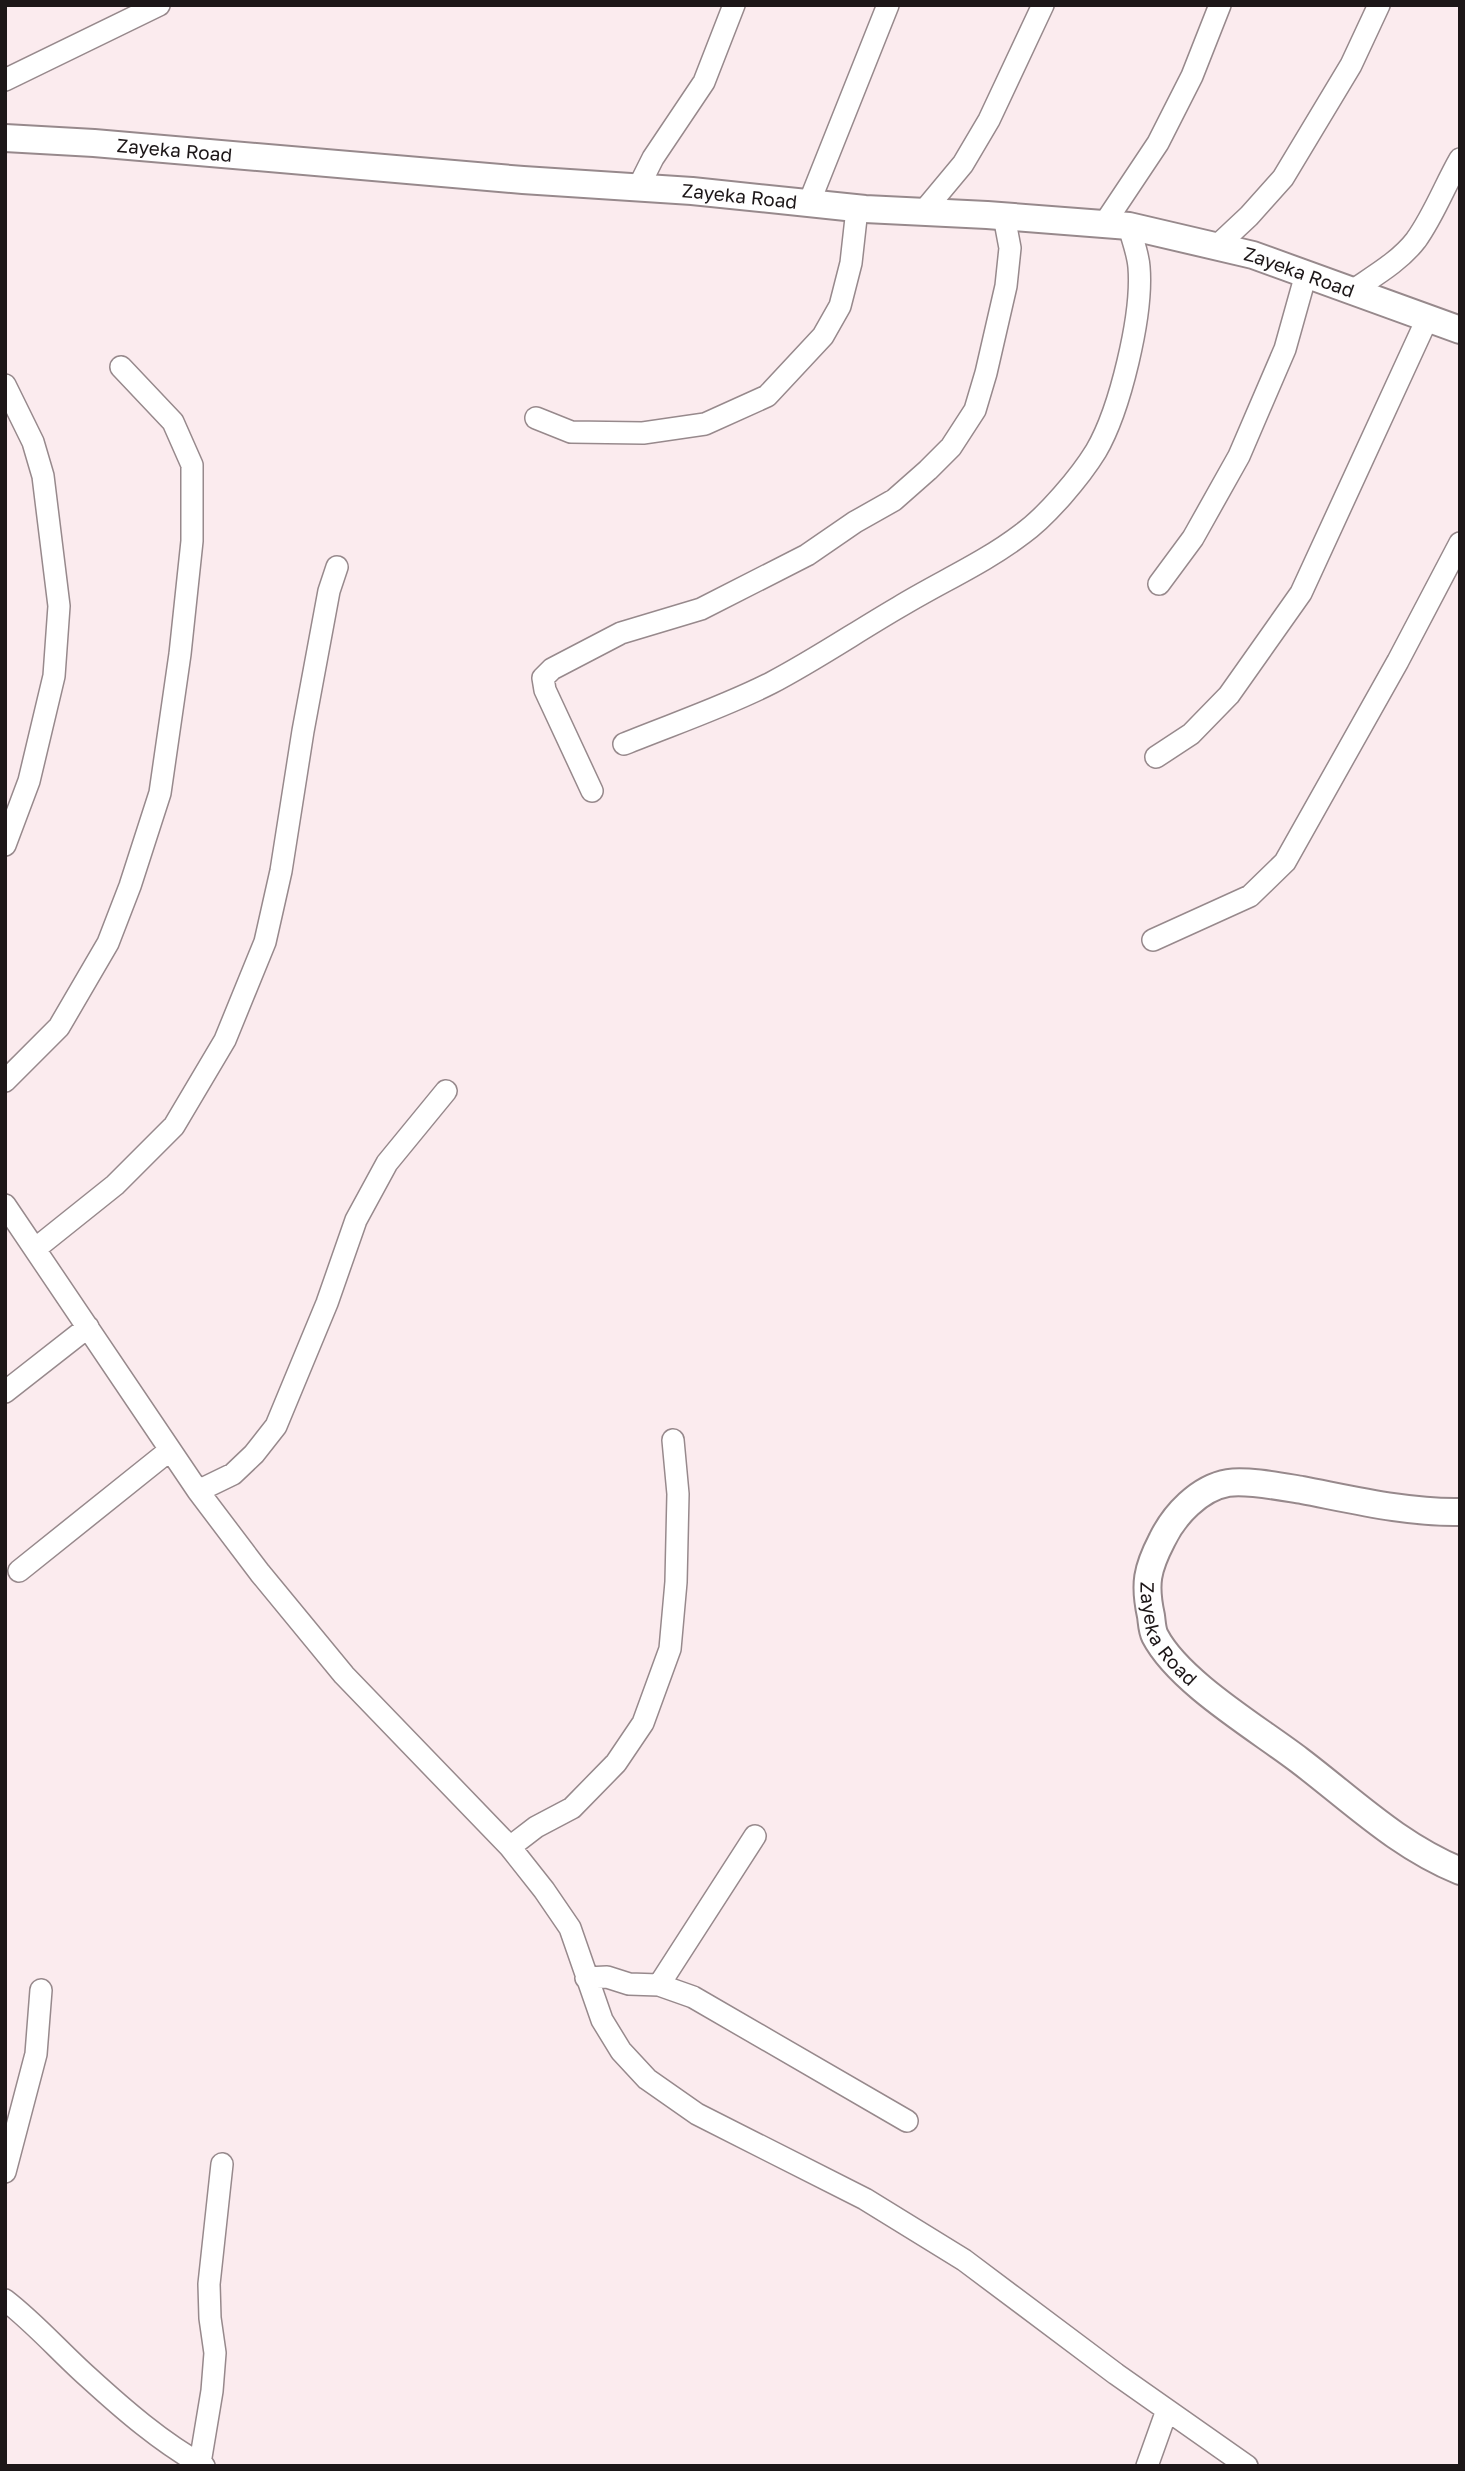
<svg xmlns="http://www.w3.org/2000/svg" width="1465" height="2471" font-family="'Golos Text',sans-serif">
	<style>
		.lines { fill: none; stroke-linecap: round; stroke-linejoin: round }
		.minor-casing { stroke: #97898c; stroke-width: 24 }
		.tertiary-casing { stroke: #97898c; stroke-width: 30 }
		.minor { stroke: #fff; stroke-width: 21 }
		.tertiary { stroke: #fff; stroke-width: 26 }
		.labels { text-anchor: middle; stroke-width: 5; stroke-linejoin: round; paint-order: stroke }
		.street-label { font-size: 19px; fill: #1d1718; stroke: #fbebee }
	</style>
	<rect width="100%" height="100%" fill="#fbebee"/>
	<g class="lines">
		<g class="minor-casing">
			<path id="minor" d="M5 80 159 5
				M638 188 653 158 704 82 734 5
				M809 203 888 5
				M923 212 963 164 989 120 1043 5
				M1104 224 1158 143 1192 76 1220 5
				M1217 246 1249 216 1283 178 1351 65 1379 5
				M1352 291C1374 276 1400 261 1416 240 1434 215 1445 185 1460 159
				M5 385 33 442 43 476 59 606 54 676 29 781 5 845
				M536 418 571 432 643 433 705 424 767 396 823 336 840 306 851 263 857 209
				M1159 584 1193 538 1239 456 1285 349 1306 274
				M624 744C673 724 724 707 771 683 815 660 856 632 899 607 940 582 984 563 1022 534 1047 516 1080 477 1096 451 1120 410 1143 315 1139 267 1138 253 1132 239 1129 226
				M1156 757 1191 734 1229 695 1301 593 1428 317
				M592 791 545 690 543 678 552 669 621 633 701 609 807 555 855 522 894 500 928 470 951 447 975 410 986 373 1006 286 1010 248 1004 216
				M1153 940 1250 896 1285 862 1398 661 1460 543
				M5 1081 59 1027 108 943 130 886 160 793 180 654 192 541V465L173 422 121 367
				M5 1205 198 1491 260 1573 344 1675 510 1847 544 1890 570 1928 602 2020 621 2051 647 2079 697 2114 865 2199 964 2260 1116 2374 1247 2466
				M35 1249 115 1185 174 1126 225 1040 265 942 281 871 303 731 329 591 337 567
				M5 1392 88 1327
				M198 1491 233 1474 254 1454 276 1426 327 1303 356 1220 387 1163 446 1091
				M19 1571 170 1450
				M510 1847 536 1827 572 1808 616 1763 643 1723 670 1649 676 1582 678 1494 673 1440
				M586 1978 607 1977 629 1984 659 1985 693 1997 907 2121
				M659 1985 755 1836
				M5 2172 36 2054 41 1990
				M5 2300C35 2323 60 2352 88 2377 123 2409 162 2443 204 2466
				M200 2463 212 2391 215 2353 210 2318 209 2284 222 2164
				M1147 2466 1167 2410"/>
		</g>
		<g class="tertiary-casing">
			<g id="tertiary">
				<path id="s1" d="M5 138 94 143 523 180 692 191 865 209 987 215 1129 226 1253 255 1460 330"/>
				<path id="s2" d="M1460 1512C1407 1513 1354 1500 1302 1490 1283 1487 1248 1480 1228 1483 1199 1488 1174 1515 1162 1540 1147 1569 1144 1584 1151 1616 1152 1623 1152 1630 1155 1636 1179 1682 1257 1728 1299 1760 1353 1801 1397 1845 1460 1871"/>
			</g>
		</g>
		<use href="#minor" class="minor"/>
		<use href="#tertiary" class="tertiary"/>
	</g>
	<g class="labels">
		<g class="street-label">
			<text dy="7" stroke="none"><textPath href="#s1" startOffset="170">Zayeka Road</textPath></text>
			<text dy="7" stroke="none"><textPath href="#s1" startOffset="737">Zayeka Road</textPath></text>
			<text dy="7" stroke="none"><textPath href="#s1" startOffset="1304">Zayeka Road</textPath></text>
			<text dy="7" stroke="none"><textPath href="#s2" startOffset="427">Zayeka Road</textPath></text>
		</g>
	</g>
	<rect width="1465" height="2471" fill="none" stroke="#1d1718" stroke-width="14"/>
</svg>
